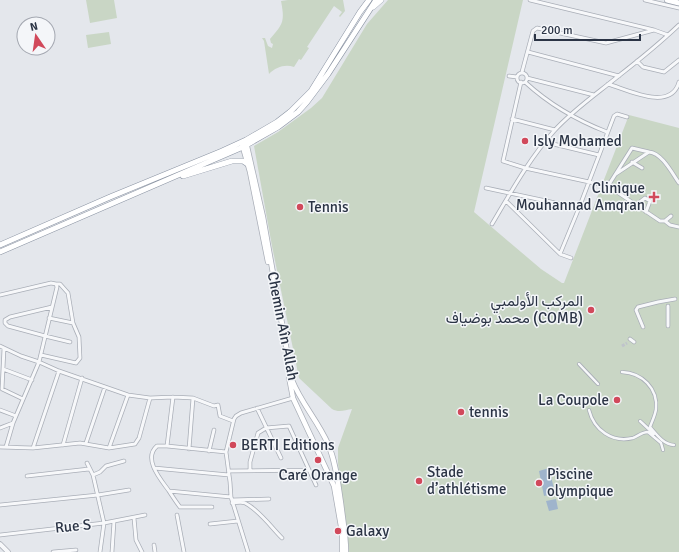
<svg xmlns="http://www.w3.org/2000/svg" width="679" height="552" font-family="Signika,Vazirmatn,sans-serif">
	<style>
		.green { fill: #c9d6c5 }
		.water { fill: #9fb4cc }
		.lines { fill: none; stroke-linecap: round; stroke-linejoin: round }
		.minor-tunnel { stroke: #bfc3cb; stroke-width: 3; stroke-dasharray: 3 1.5; stroke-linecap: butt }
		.pedestrian-casing { stroke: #a9aeb7; stroke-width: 4 }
		.minor-casing { stroke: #a9aeb7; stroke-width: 4.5 }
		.tertiary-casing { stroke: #a9aeb7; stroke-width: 5.5 }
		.secondary-casing { stroke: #a9aeb7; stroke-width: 6 }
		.primary-casing { stroke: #a3abb8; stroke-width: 6 }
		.trunk-casing { stroke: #8b94a3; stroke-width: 6 }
		.pedestrian { stroke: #f7f8fa; stroke-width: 2.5 }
		.minor { stroke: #f7f8fa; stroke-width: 3 }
		.tertiary { stroke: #f7f8fa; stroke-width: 4 }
		.secondary { stroke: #fff; stroke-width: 4.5 }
		.primary { stroke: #fff; stroke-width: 5 }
		.trunk { stroke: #fff; stroke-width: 5 }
		.poi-dot { fill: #d1495b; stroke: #f4f6f9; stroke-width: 1.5 }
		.labels { text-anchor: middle; stroke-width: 3; stroke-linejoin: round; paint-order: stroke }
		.poi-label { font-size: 15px; fill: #2b3445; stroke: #f4f6f9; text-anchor: start }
		.street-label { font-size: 15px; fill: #2b3445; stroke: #f4f6f9 }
	</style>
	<rect width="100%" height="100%" fill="#e4e7ec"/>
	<path class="green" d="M86 0H114L117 18 90 23Z
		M288 0H343L345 11 340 17 339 16 342 12 334 6 307 47 309 48 301 60 299 59 294 67C285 64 276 67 269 74L264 41 262 38H265L268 46 272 48 273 44 271 43 270 39C283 24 285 22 281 1Z
		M388 0H523L474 212 541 269 562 283H564L629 115 679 128V552H349L338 463V448L352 409C345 410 339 413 332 409L299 378 272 246 254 146 278 132 311 108 322 98 367 24Z
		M109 32 111 44 88 48 86 35Z"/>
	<path class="water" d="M549 468 555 493 544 496 539 471Z
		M556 499 558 509 549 511 546 501Z"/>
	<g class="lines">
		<path class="minor-tunnel" d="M622 346 627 343"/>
		<g class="pedestrian-casing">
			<path id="pedestrian" d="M579 364 598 384
				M622 372C642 373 658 388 656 409 655 416 652 421 650 427 657 435 663 444 674 445
				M589 410C594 430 612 443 633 438 638 436 642 432 648 432L661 443 663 450
				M640 421 654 434"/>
		</g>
		<g class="minor-casing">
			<path id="minor" d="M530 0 654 30 668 35
				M645 0 679 8
				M528 52 619 76
				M637 61 643 67 664 72 679 60
				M522 72 533 31 537 28 606 43 654 30
				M517 78a5 5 0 1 1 10 0a5 5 0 1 1-10 0Z
				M509 76 517 77
				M527 78 594 95
				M521 82 503 161 525 168 603 185
				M525 82C550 105 576 120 607 132
				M608 84C628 90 671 112 679 82
				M512 119 555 130
				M545 142 599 155
				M649 152 632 148 608 186 660 221H665L671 216
				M632 162 642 168
				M616 174 649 152C662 153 672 173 679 183
				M486 188 579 208
				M506 201 560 254 571 258
				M636 205 645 198 650 201 646 212
				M665 221 670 225 679 227
				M492 224C511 192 529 159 554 131 572 111 595 95 616 78 638 61 659 44 679 25
				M560 254 579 208 614 116 617 114 627 117
				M0 295 51 283 56 284 57 287 39 362 13 423 6 447
				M668 306V326
				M52 307 10 317 5 320V323L8 326 45 336 70 342
				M49 318 73 323
				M643 327 636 310 638 307 658 302 675 299
				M630 339 634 342
				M0 346 21 356 39 362 59 371 128 395 150 398 173 397 193 398 214 406 218 405 220 416 233 421
				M4 348 2 389 23 399
				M41 355 76 363 80 358 79 337 73 323 68 293 60 284H56
				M3 369 32 380
				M257 408 281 458
				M0 410 16 416
				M0 428 13 423
				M86 443 105 387
				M63 445 82 378
				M167 446 173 397
				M0 447 33 448 80 443 109 448 135 444 139 438 150 398
				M33 448 59 371
				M109 448 128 395
				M189 449 193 398
				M209 451 214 430
				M87 463 93 475 104 523 100 552
				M154 468 229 475
				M250 470V462L258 433 266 428 289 426 316 485
				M229 471 309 470
				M93 475 100 472 106 466 124 461
				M27 476 89 469
				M169 491 231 497
				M232 500 269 499
				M232 503C236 503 241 501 245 503 258 509 272 528 282 538
				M0 505 98 495 129 490
				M212 507H180C176 502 173 497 169 491 162 481 142 459 157 446H167L226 452
				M177 515 184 552
				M134 518 136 540 142 552
				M210 524 238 521
				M0 535 104 523 145 515
				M154 545 155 552
				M53 552 76 550
				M112 552 114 521
				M248 552 231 497 230 482 226 452 234 419 236 416 241 413 293 398"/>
		</g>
		<g class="tertiary-casing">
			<path id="tertiary" d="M0 544 8 552"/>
		</g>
		<g class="secondary-casing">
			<path id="secondary" d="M246 142 263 217 292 380C301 403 318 421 328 444 336 462 338 484 341 503 343 520 346 536 346 552
				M242 144 250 172 268 262
				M289 377 293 398 334 486 342 532V552"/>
		</g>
		<g class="primary-casing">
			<path id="primary" d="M373 7 381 0"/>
		</g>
		<g class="trunk-casing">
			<path id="trunk" d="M667 0 679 3
				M183 176 232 161H243L249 165
				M0 245 110 197 222 151 246 140 277 122 290 112 311 91 360 12 369 0
				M0 252 243 147 278 127 298 112 307 102 328 74 376 0"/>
		</g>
		<use href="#pedestrian" class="pedestrian"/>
		<use href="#minor" class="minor"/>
		<use href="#tertiary" class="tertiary"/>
		<use href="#secondary" class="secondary"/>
		<use href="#primary" class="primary"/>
		<use href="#trunk" class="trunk"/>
	</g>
	<g class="poi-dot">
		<circle cx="525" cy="141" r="4"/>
		<path d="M652 191h4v4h4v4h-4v4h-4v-4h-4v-4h4z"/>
		<circle cx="300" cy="207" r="4"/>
		<circle cx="591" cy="310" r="4"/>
		<circle cx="617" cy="400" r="4"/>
		<circle cx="461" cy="412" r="4"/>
		<circle cx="233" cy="445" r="4"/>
		<circle cx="318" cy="460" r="4"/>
		<circle cx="419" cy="481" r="4"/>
		<circle cx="539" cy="483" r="4"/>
		<circle cx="338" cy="531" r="4"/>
	</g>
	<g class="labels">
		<g class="poi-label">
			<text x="533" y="146">Isly Mohamed</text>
			<text x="645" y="193" text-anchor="end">Clinique<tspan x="645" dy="17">Mouhannad Amqran</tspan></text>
			<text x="308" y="212">Tennis</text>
			<text x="583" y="306" text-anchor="end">المركب الأولمبي<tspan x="583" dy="17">محمد بوضياف (COMB)</tspan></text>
			<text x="609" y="405" text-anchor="end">La Coupole</text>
			<text x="469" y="417">tennis</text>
			<text x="241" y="450">BERTI Editions</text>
			<text x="427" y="477">Stade<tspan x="427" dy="17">d’athlétisme</tspan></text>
			<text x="547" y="479">Piscine<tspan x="547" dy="17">olympique</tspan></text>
			<text x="318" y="480" text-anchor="middle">Caré Orange</text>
			<text x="346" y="536">Galaxy</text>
		</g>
		<g class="street-label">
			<text transform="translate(283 326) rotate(79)" y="5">Chemin Aîn Allah</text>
			<text transform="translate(73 526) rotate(-6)" y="5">Rue S</text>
		</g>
	</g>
	<g transform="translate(36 36) rotate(347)"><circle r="19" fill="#f4f6f9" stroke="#a4a8b1"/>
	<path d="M0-3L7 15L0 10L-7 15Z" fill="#d1495b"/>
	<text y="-6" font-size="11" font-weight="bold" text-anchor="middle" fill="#2b3445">N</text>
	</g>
	<path d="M535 34v6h105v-6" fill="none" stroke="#2b3445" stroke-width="2"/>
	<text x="541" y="34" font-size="12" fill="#2b3445" stroke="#f4f6f9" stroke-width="3" paint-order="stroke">200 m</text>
</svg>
